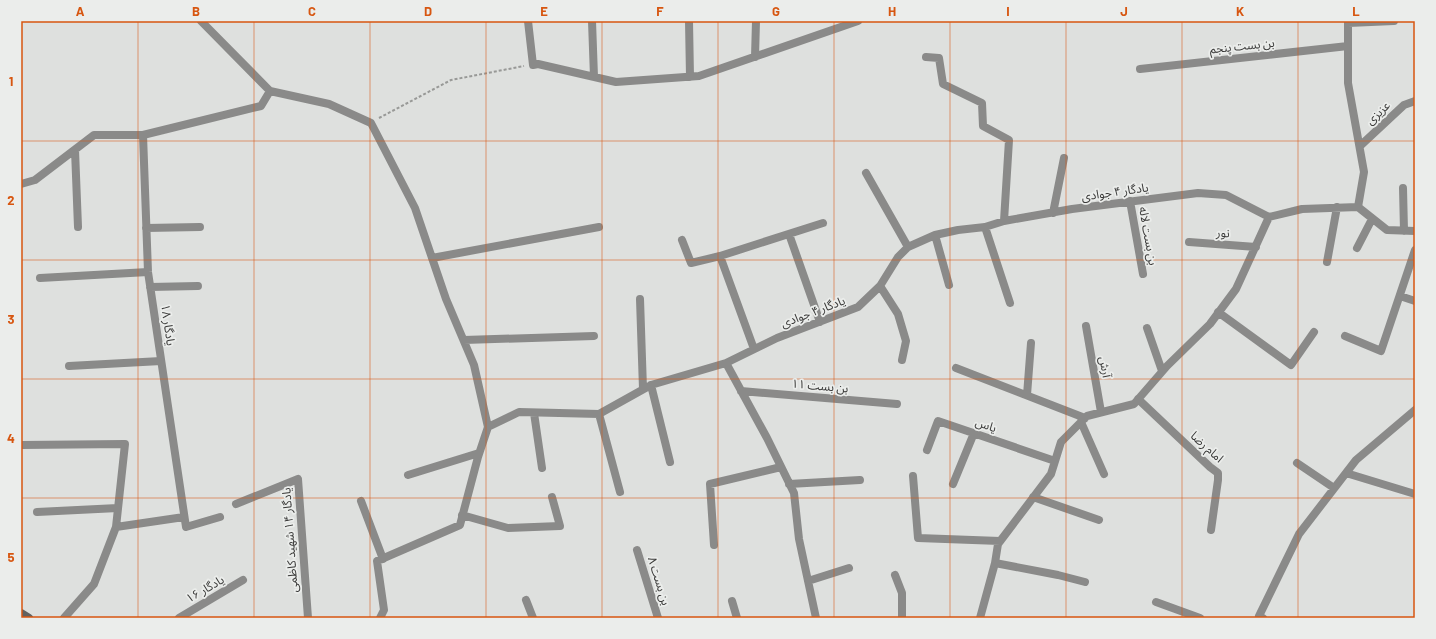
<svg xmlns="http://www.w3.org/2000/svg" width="1436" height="639" font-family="Barlow,'Noto Sans Arabic',sans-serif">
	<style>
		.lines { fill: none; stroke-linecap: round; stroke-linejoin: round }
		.path { stroke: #989997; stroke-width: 2; stroke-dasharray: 3 2; stroke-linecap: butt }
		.street { stroke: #8a8a89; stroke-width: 8 }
		.secondary { stroke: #616261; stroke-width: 8 }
		.grid { fill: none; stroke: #d75610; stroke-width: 1; stroke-opacity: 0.55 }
		.labels { text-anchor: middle; stroke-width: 3.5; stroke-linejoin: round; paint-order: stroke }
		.street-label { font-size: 12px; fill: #3a3a39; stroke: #ebedeb }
		.neatline { fill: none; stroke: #d75610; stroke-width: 1.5 }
		.grid-label { font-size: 13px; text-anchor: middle; font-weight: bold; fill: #d75610 }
	</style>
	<rect width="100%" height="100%" fill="#dee0de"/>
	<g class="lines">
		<path class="path" d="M379 118 451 80 524 66"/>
		<path class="street" d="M201 21 270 91 329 104 371 123 415 208 446 299 474 365 488 427
			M528 21 533 65
			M592 21 594 77
			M689 21 690 77
			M1348 23 1394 21
			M755 57 756 21
			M926 57 939 58 943 84 982 103 983 126 1009 140 1004 221
			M533 65 538 64 616 82 699 76 858 21
			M1140 69 1348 46
			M143 135 148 272 186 527 220 517
			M1360 146 1404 105 1415 101
			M75 150 78 227
			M866 173 908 247
			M21 184 35 180 94 135H143L261 106 270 91
			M1403 188 1404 231
			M1130 201 1143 274
			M1358 207 1387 230 1415 231
			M1053 213 1064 158
			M1269 217 1302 209 1358 207 1364 172 1348 83V21
			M985 227 1010 303
			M146 228 200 227
			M789 234 820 322
			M935 235 949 285
			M682 240 691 263 720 256 823 223
			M1189 242 1256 247
			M1357 248 1372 219
			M720 256 754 349
			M432 258 599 227
			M1327 262 1337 207
			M40 278 148 272
			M880 286 898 314 906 341 902 360
			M150 287 198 286
			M1400 296 1415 301
			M640 299 643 389
			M1218 312 1291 365 1314 332
			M1086 326 1101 412
			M1147 328 1162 371
			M1345 336 1381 351 1415 250
			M464 340 594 336
			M69 366 161 361
			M956 368 1085 418
			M651 385 670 462
			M741 391 897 404
			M1027 395 1031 343
			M1138 399 1210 467 1218 473V480L1211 530
			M534 413 542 468
			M599 414 620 492
			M1081 422 1104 474
			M21 445 125 444 116 527 94 584 64 618
			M927 450 938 421 1055 461
			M1297 463 1334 488
			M1346 473 1415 494
			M408 475 479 453
			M913 476 918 538 1000 541
			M789 484 860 480
			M953 484 974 433
			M1033 497 1099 520
			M361 501 383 559
			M236 504 298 479 308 618
			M37 512 118 508
			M462 515 508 528 560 526 552 497
			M116 527 184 517
			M714 545 710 484 781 467
			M637 550 658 618
			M895 575 902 593V618
			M808 581 849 568
			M1085 582 1058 575 995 563 998 544 1051 474 1061 442 1087 416 1134 404 1167 366 1210 324 1236 289 1269 217
			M526 600 533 618
			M732 601 737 618
			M1156 602 1200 618
			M179 618 243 580
			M380 618 384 610 377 561 460 525 478 457 488 427 519 412 599 414 651 385 726 363
			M816 618 799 539 794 493 767 438 726 363 777 338 858 307 880 286 898 257 908 247 935 235 958 230 985 227 1004 221 1072 209 1198 193 1226 195 1269 217
			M980 618 995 563
			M1263 618 1259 616 1299 534 1356 460 1415 410"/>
		<path class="secondary" d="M21 613 29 618"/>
	</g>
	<path class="grid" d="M138 21V618M254 21V618M370 21V618M486 21V618M602 21V618M718 21V618M834 21V618M950 21V618M1066 21V618M1182 21V618M1298 21V618M21 141H1415M21 260H1415M21 379H1415M21 498H1415"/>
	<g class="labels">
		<g class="street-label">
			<text transform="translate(1242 46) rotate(-6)" y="4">بن بست پنجم</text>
			<text transform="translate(1378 113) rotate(-43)" y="4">عزیزی</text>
			<text transform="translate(1115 192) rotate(-8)" y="4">یادگار ۴ جوادی</text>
			<text transform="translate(1223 233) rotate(4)" y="4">نور</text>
			<text transform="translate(1148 236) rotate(80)" y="4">بن بست لاله</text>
			<text transform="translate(813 312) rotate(-21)" y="4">یادگار ۴ جوادی</text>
			<text transform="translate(168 325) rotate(82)" y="4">یادگار ۱۸</text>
			<text transform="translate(1105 367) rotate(80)" y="4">آرش</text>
			<text transform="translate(820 386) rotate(5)" y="4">بن بست ۱۱</text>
			<text transform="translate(986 425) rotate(19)" y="4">یاس</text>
			<text transform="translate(1207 447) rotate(42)" y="4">امام رضا</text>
			<text transform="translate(290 540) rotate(-94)" y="4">یادگار ۱۴ شهید کاظمی</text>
			<text transform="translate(659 581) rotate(73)" y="4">بن بست ۸</text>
			<text transform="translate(205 589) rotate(-30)" y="4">یادگار ۱۶</text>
		</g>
	</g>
	<rect width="1436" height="639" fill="none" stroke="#ebedeb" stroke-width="44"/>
	<rect x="22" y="22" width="1392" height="595" class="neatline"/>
	<g class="grid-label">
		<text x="80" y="16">A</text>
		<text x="196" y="16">B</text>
		<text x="312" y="16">C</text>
		<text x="428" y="16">D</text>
		<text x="544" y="16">E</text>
		<text x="660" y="16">F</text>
		<text x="776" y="16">G</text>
		<text x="892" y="16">H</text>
		<text x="1008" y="16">I</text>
		<text x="1124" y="16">J</text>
		<text x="1240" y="16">K</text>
		<text x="1356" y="16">L</text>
		<text x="11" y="86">1</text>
		<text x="11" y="205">2</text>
		<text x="11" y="324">3</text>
		<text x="11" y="443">4</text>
		<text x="11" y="562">5</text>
	</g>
</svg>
